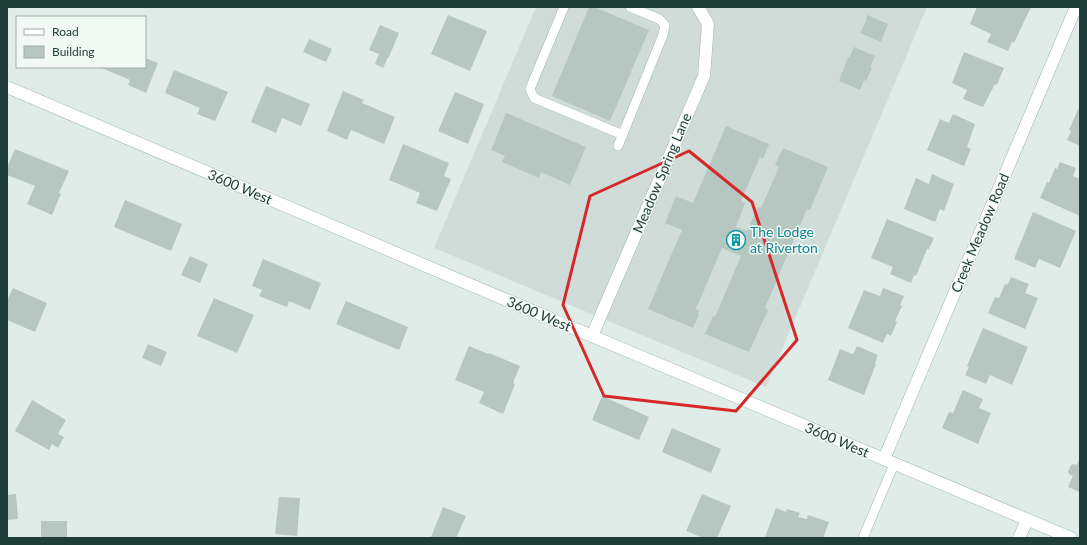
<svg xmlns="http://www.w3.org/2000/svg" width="1087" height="545" font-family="Lato,sans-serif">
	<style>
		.built { fill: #cfdcd7 }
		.building { fill: #b6c7c1 }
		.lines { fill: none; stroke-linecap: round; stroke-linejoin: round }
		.lane-casing { stroke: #a3b4b0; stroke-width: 10 }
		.street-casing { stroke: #a3b4b0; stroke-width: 13 }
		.secondary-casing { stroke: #9eb9b1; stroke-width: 13 }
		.lane { stroke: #fff; stroke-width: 9 }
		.street { stroke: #fff; stroke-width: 12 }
		.secondary { stroke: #fff; stroke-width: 12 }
		.marked { fill: none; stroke: #d62828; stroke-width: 3; stroke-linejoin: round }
		.labels { text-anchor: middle; stroke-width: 3; stroke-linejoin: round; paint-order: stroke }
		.street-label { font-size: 14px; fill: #203e38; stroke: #f1f9f5 }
		.culture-label { font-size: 14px; fill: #0d838f; stroke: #f1f9f5; text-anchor: start }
	</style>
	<rect width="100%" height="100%" fill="#e0ece8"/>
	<path class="built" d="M536 7H927L766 387 434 248Z"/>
	<path class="building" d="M589 7H594L649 30 610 121 552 96Z
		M977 7H1031L1014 43 1012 42 1008 51 987 42 991 34 970 24Z
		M448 15 487 31 470 71 431 54Z
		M867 15 888 24 881 42 860 33 866 21Z
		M380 25 399 33 389 57H388L383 68 375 64 379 54 369 50Z
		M309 39 332 49 326 62 303 52Z
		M854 47 875 56 870 67 872 68 866 81 864 80 860 90 839 81 848 57 849 58Z
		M964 52 1004 68 997 85 995 84 983 107 963 99 967 90 952 83Z
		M145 58 158 63 146 93 128 85 130 80 99 67H145Z
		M174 70 228 92 215 121 197 114 200 108 165 93Z
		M266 86 310 104 301 126 282 118 276 133 251 122Z
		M343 91 364 100 362 103 395 117 384 144 351 130 347 140 327 131Z
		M455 92 484 104 468 144 438 131Z
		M1080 105V146L1067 140 1071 131 1069 130Z
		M506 113 586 147 570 185 541 172 539 178 502 162 505 156 491 150Z
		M953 114 975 124 967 147 971 149 964 166 927 150 940 119 949 123Z
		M726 126 769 144 763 159 760 157 741 201 745 203 736 227 747 231 758 207 761 208 779 167 775 165 783 148 828 167 810 210 807 209 765 308 768 310 749 352 705 334 713 316 715 317 741 256 722 248 696 309 699 311 698 315H699L693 328 648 309 682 230 665 223 676 196 693 203Z
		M403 144 449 163 444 176 451 179 437 211 416 203 420 193 389 180Z
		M15 149 69 171 59 193 61 194 52 215 27 204 35 186 7 175V168Z
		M1060 162 1076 168 1073 176 1080 179V216L1040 198 1047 182 1049 183 1055 168 1057 169Z
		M932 174 954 184 944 211 940 209 935 222 904 209 916 178 929 184Z
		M125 200 182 224 171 251 114 227Z
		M1033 212 1076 231 1060 268 1039 259 1035 268 1014 259Z
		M887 219 934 238 929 249H927L916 276 914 275 911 283 890 274 893 267 871 258Z
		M190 256 208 264 200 283 181 275Z
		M263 259 321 283 310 310 289 301 287 307 259 296 262 290 252 286Z
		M1011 277 1029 284 1025 293 1038 298 1025 329 988 313 995 297 999 298 1005 284 1007 285Z
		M13 288 47 303 35 332 7 320V301Z
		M883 288 904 296 900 305 902 306 895 321 897 322 891 336 887 334 883 343 848 328 864 290 880 296Z
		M214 298 254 315 237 353 197 336Z
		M346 301 408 327 399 350 336 324Z
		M983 328 1028 347 1012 385 990 375 986 384 965 375 969 367 967 366Z
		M148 344 167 352 161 366 142 358Z
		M469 346 488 354 489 353 520 366 513 383 515 384 503 414 479 403 484 392 455 380Z
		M857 346 878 355 875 363 876 364 864 395 828 380 840 349 853 354Z
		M963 390 983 399 979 408 991 413 978 444 942 428 949 412 953 413Z
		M602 396 649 417 639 440 592 420Z
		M32 400 66 420 58 434 64 437 58 448 52 444 49 450 15 431Z
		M672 428 721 449 711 473 662 452Z
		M1080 457V492L1068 487 1073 476 1069 474 1068 471 1071 465 1074 464 1077 465Z
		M16 494 18 519 7 520V495Z
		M702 494 731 506 717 538H703L686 531Z
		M279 497 300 498 297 536 275 534Z
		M443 507 466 516 456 538 431 537Z
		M776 508 786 512 787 509 800 513 798 517 807 519 808 515 829 522 823 538 765 537Z
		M41 521H67V538H41Z"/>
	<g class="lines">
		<g class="lane-casing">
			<path id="lane" d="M564 7 530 89 534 98 623 135
				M618 146 663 35 665 25 659 19 630 7
				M863 538 894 464"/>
		</g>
		<g class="street-casing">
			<path id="street" d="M592 336 704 76 708 24 698 7
				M884 459 1076 7
				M1019 538 1027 520"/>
		</g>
		<g class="secondary-casing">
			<path id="secondary" d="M7 87 445 274 1071 538"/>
		</g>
		<use href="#lane" class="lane"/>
		<use href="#street" class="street"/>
		<use href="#secondary" class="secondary"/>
	</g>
	<path class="marked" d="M689 151 752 202 797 340 736 411 604 396 563 305 590 196Z"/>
	<defs>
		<g id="building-ring" transform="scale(1)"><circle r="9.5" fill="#f1f9f5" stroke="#0f9aa8" stroke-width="1.5"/><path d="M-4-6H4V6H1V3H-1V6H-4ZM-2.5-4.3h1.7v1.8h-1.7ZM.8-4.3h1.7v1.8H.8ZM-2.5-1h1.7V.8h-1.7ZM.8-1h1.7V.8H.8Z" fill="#0f9aa8"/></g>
	</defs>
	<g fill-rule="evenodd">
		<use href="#building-ring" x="736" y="240"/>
	</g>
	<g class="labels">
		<g class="street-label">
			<text transform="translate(662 173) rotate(-67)" y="5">Meadow Spring Lane</text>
			<text transform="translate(240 187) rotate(23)" y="5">3600 West</text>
			<text transform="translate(980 233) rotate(-67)" y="5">Creek Meadow Road</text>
			<text transform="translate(539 314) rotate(23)" y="5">3600 West</text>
			<text transform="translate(837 440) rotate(23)" y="5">3600 West</text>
		</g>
		<g class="culture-label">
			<text x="750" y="237">The Lodge<tspan x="750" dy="16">at Riverton</tspan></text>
		</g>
	</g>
	<rect width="1087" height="545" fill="none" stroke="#203e38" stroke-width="16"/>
	<rect x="16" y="16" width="130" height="52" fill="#f1f9f5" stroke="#9daea9"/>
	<rect x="24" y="29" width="20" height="6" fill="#ffffff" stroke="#9daea9"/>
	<text x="52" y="36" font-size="12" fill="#203e38">Road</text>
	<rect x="24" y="46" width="20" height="12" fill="#b6c7c1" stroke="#9daea9"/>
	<text x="52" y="56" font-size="12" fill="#203e38">Building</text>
</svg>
